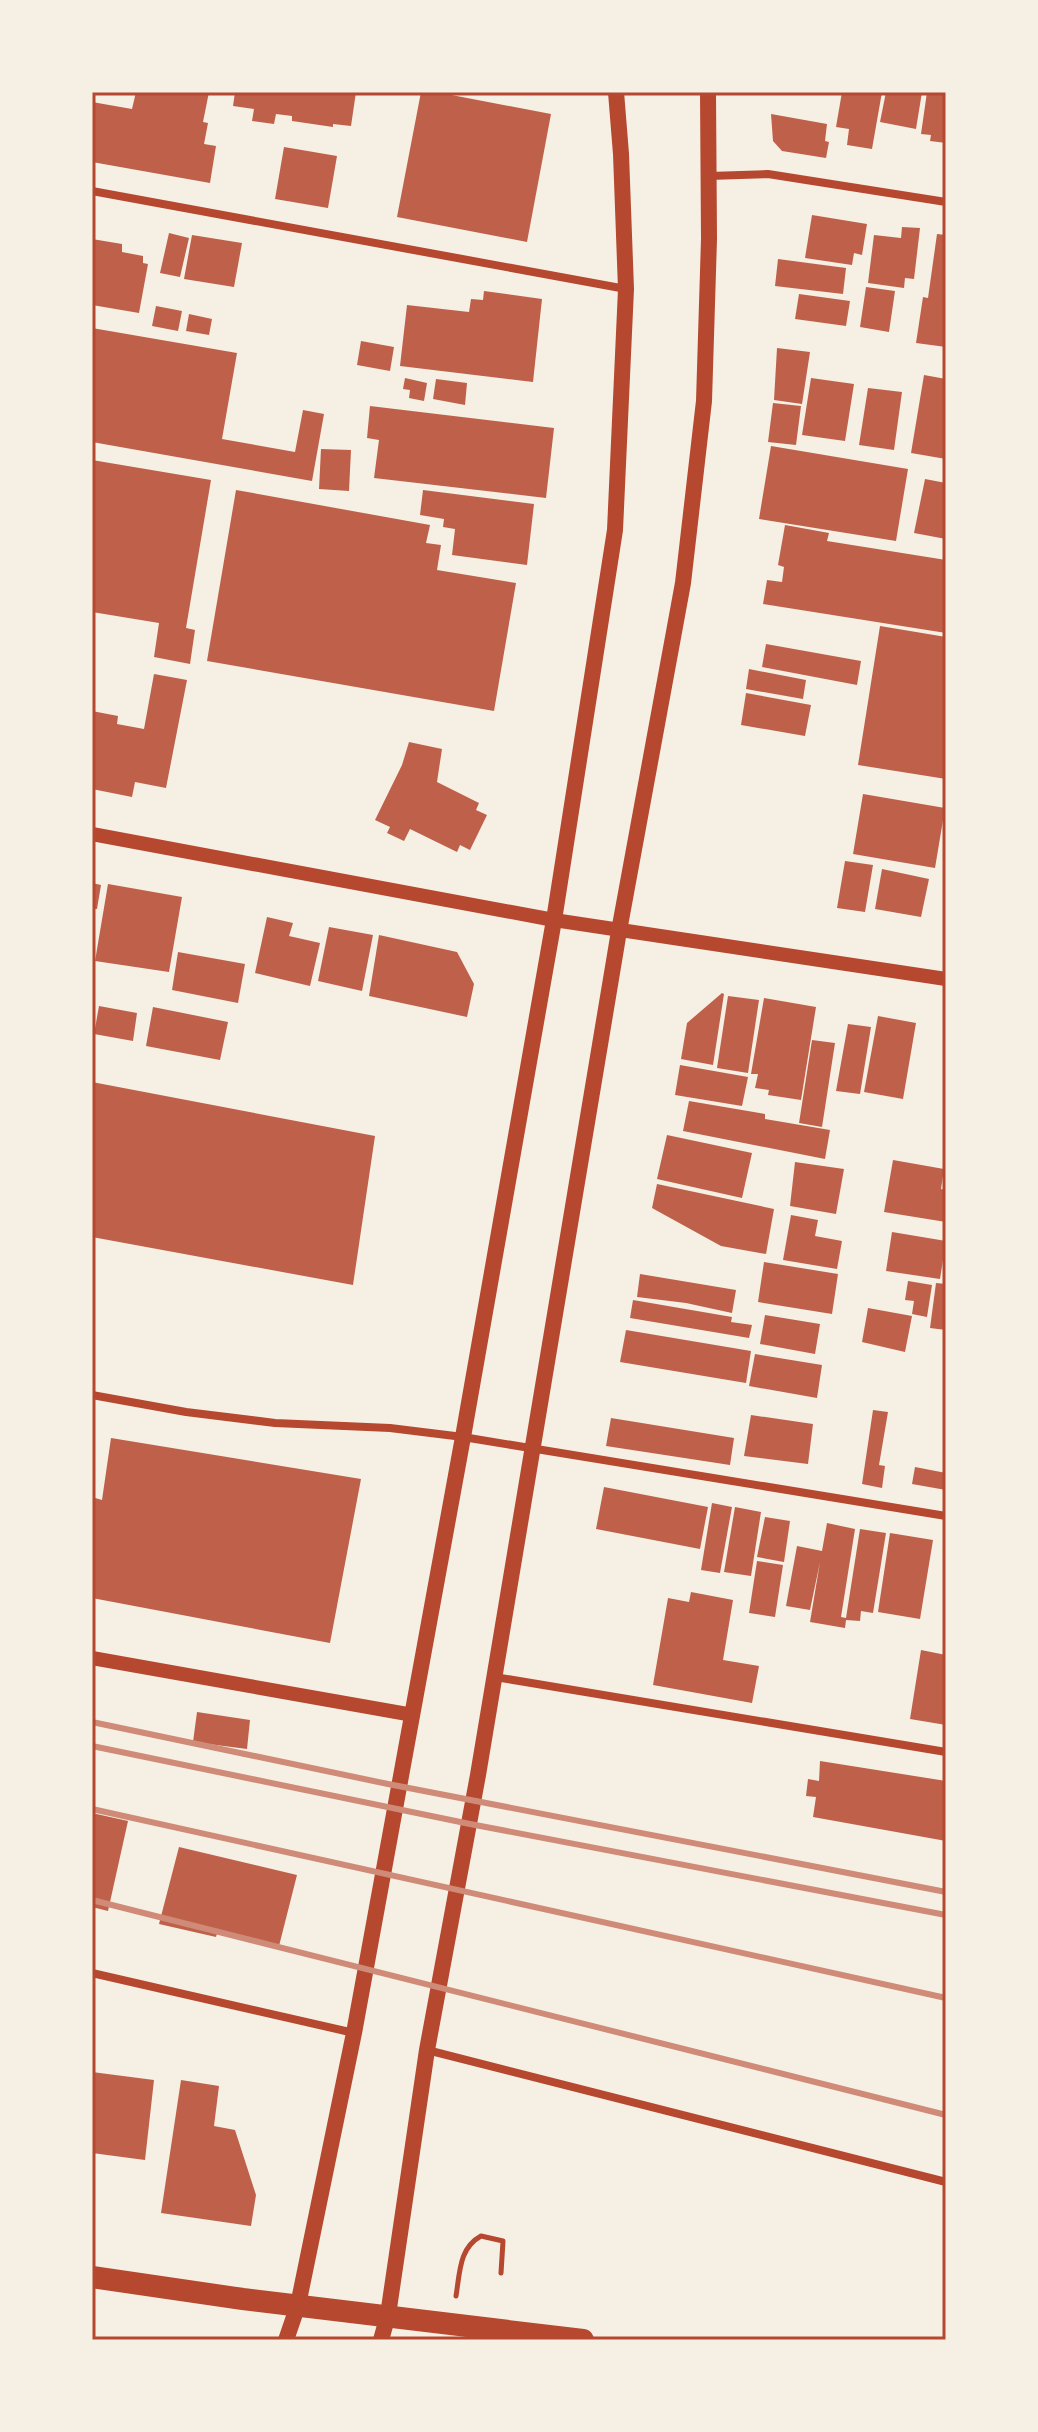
<svg xmlns="http://www.w3.org/2000/svg" width="1038" height="2432" font-family="Commissioner,sans-serif">
	<style>
		.building { fill: #bf614a }
		.lines { fill: none; stroke-linecap: round; stroke-linejoin: round }
		.path { stroke: #b5482f; stroke-width: 5 }
		.minor { stroke: #b5482f; stroke-width: 8 }
		.tertiary { stroke: #b5482f; stroke-width: 14 }
		.secondary { stroke: #b5482f; stroke-width: 16 }
		.trunk { stroke: #b5482f; stroke-width: 22 }
		.rail { stroke: #cf8b77; stroke-width: 6 }
		.neatline { fill: none; stroke: #b5482f; stroke-width: 3 }
	</style>
	<rect width="100%" height="100%" fill="#f6efe4"/>
	<path class="building" d="M136 92H209L203 122 208 123 204 144 216 146 210 183 92 162V102L132 109Z
		M235 92H356L351 126 333 124V127L292 121V116L276 114 274 124 252 121 254 109 233 106Z
		M421 92H436L551 114 527 242 397 217Z
		M842 92H882L872 149 847 145 849 129 836 127Z
		M886 92H922L916 129 880 122Z
		M927 92H946V143L930 141 931 135 921 134Z
		M771 114 827 124 825 141 829 142 826 158 782 151 773 141Z
		M284 147 337 156 328 208 275 199Z
		M812 215 867 224 862 255 854 253 852 265 805 258Z
		M902 227 920 228 914 279 905 278 904 288 868 283 874 235 901 238Z
		M169 233 189 238 180 277 160 273Z
		M937 234 946 235V347L916 343 923 297 928 298Z
		M192 235 242 243 234 287 184 279Z
		M92 239 122 244V252L143 256V263L148 264 139 313 92 305Z
		M778 259 846 268 843 294 775 286Z
		M866 287 895 291 889 332 860 327Z
		M484 291 542 299 533 382 400 366 407 305 469 312 471 299 483 300Z
		M799 294 850 301 846 326 795 319Z
		M156 306 182 311 178 331 152 326Z
		M189 314 212 319 209 335 186 331Z
		M92 328 237 353 222 439 295 452 303 410 324 414 312 481 92 442Z
		M361 341 394 347 390 371 357 365Z
		M777 348 810 352 802 404 774 400Z
		M924 375 946 379V459L911 453Z
		M405 378 427 383 424 401 409 398 410 390 403 389Z
		M811 378 854 384 845 441 802 435Z
		M436 379 467 383 465 405 433 399Z
		M868 388 902 392 894 450 859 445Z
		M773 403 801 406 796 445 768 442Z
		M370 406 554 428 546 498 374 478 379 440 367 438Z
		M771 446 908 469 896 541 759 519Z
		M321 449 351 450 349 491 319 489Z
		M92 460 211 480 186 628 195 630 190 664 154 657 159 623 92 612Z
		M925 479 946 483V539L914 533Z
		M236 490 430 525 426 543 441 545 437 570 516 583 494 711 207 661Z
		M423 490 534 504 527 565 452 555 455 529 443 527 444 519 420 515Z
		M785 525 829 533 827 541 946 560V633L763 604 767 580 782 582 784 567 778 565Z
		M880 626 946 637V779L858 765Z
		M766 644 861 661 857 685 762 667Z
		M749 669 806 680 803 699 746 689Z
		M154 674 187 680 166 788 135 782 132 797 92 789V711L118 716 117 724 144 729Z
		M746 693 811 705 805 736 741 725Z
		M409 742 442 749 437 782 479 803 476 810 487 815 470 850 460 845 457 852 410 829 404 841 387 833 390 827 375 820 402 765Z
		M863 794 945 808 935 868 853 854Z
		M845 861 873 865 865 912 837 908Z
		M882 869 929 879 921 917 875 909Z
		M92 883 101 885 97 909H92Z
		M108 884 182 897 169 972 95 961Z
		M267 917 293 923 289 936 320 943 310 986 255 973Z
		M329 927 373 935 362 991 318 981Z
		M379 935 457 952 474 984 467 1017 369 996Z
		M178 952 245 964 238 1003 172 990Z
		M722 993 724 994 713 1065 681 1059 687 1023Z
		M728 996 759 1000 748 1073 717 1068Z
		M764 998 816 1007 801 1100 768 1095 769 1090 755 1088 758 1074H751Z
		M99 1006 137 1013 133 1041 94 1034Z
		M153 1007 228 1022 220 1060 146 1046Z
		M878 1016 916 1023 903 1099 864 1092Z
		M848 1024 871 1027 860 1094 836 1091Z
		M812 1040 835 1043 822 1127 799 1123Z
		M680 1065 748 1077 742 1106 675 1095Z
		M92 1082 375 1136 353 1285 92 1237Z
		M689 1101 765 1114V1119L830 1130 825 1159 683 1131Z
		M667 1135 752 1153 742 1198 657 1179Z
		M893 1160 944 1169 941 1189 946 1190V1222L884 1212Z
		M795 1162 844 1169 836 1214 790 1206Z
		M657 1184 774 1209 766 1254 721 1246 652 1208Z
		M791 1215 818 1220 815 1236 842 1241 837 1269 783 1260Z
		M892 1232 946 1241 940 1279 886 1271Z
		M764 1262 838 1274 832 1314 758 1302Z
		M640 1274 736 1290 732 1313 686 1303 637 1297Z
		M908 1281 932 1285 927 1317 912 1314 914 1301 905 1300Z
		M936 1283 946 1284V1330L930 1328Z
		M633 1300 732 1317 731 1322 752 1325 749 1338 630 1318Z
		M868 1308 912 1316 905 1352 862 1342Z
		M765 1315 820 1324 815 1354 760 1344Z
		M626 1330 751 1351 746 1383 620 1362Z
		M755 1354 822 1365 817 1398 749 1386Z
		M873 1410 888 1412 879 1465 885 1466 882 1488 862 1484Z
		M751 1415 813 1424 808 1464 744 1456Z
		M611 1418 734 1438 730 1465 606 1446Z
		M111 1438 361 1479 330 1643 92 1598V1497L102 1500Z
		M915 1467 946 1473V1490L912 1484Z
		M604 1487 708 1507 700 1549 596 1529Z
		M712 1503 732 1507 720 1573 701 1570Z
		M735 1507 761 1512 751 1576 724 1572Z
		M765 1517 790 1521 784 1562 757 1557Z
		M827 1523 855 1529 841 1617 846 1618 860 1529 886 1533 873 1613 861 1611 860 1621 846 1620 845 1628 810 1622 820 1562 810 1610 786 1606 797 1546 822 1551Z
		M890 1533 933 1540 920 1619 878 1612Z
		M757 1561 783 1565 775 1617 749 1613Z
		M691 1592 733 1600 723 1660 759 1666 752 1703 653 1685 668 1598 689 1602Z
		M921 1650 946 1655V1725L910 1719Z
		M197 1712 250 1720 247 1749 193 1742Z
		M820 1761 946 1781V1841L813 1817 816 1797 806 1796 808 1779 819 1781Z
		M92 1813 128 1821 108 1911 92 1907Z
		M179 1847 297 1875 279 1946 218 1930 216 1937 159 1924Z
		M92 2072 154 2080 145 2160 92 2153Z
		M181 2080 219 2086 214 2126 235 2130 256 2195 251 2226 161 2213Z"/>
	<g class="lines">
		<path class="path" d="M456 2296C460 2272 459 2248 481 2236L503 2241 501 2273"/>
		<path class="minor" d="M709 176 768 174 946 202
			M92 191 626 289
			M92 1395 186 1412 275 1423 390 1428 463 1437 946 1516
			M495 1677 946 1752
			M92 1973 354 2033
			M427 2050 946 2182"/>
		<path class="tertiary" d="M92 834 554 920 946 979
			M92 1658 413 1715"/>
		<path class="secondary" d="M286 2340 298 2305 354 2033 463 1437 554 920 615 530 626 289 621 154 616 92
			M381 2340 388 2315 427 2050 478 1775 619 931 683 583 704 401 709 239 708 92"/>
		<path class="trunk" d="M92 2277 243 2299 583 2340"/>
		<path class="rail" d="M92 1722 388 1784 946 1892
			M92 1746 470 1824 946 1915
			M92 1809 946 1998
			M92 1900 946 2115"/>
	</g>
	<rect width="1038" height="2432" fill="none" stroke="#f6efe4" stroke-width="188"/>
	<rect x="94" y="94" width="850" height="2244" class="neatline"/>
</svg>
